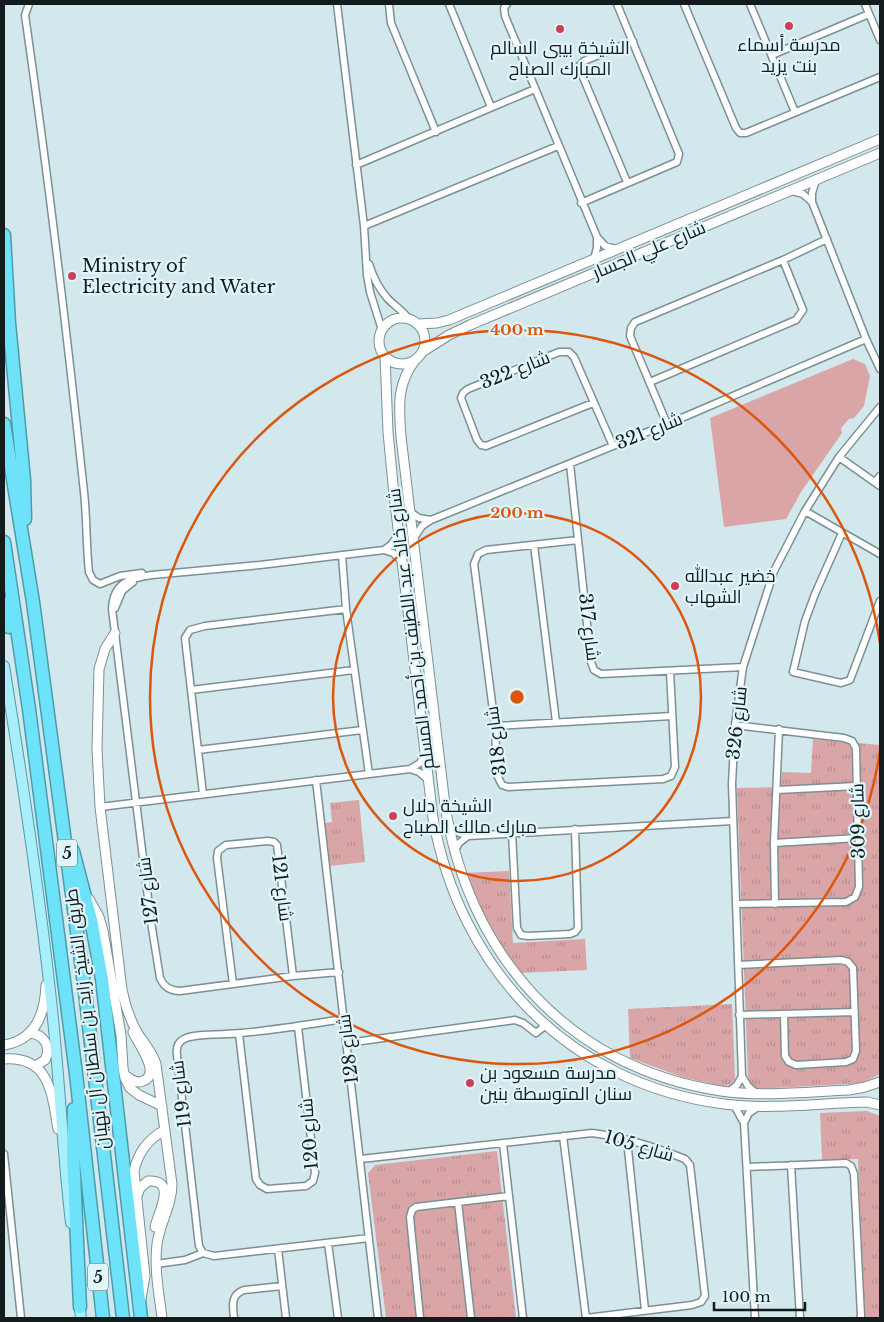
<svg xmlns="http://www.w3.org/2000/svg" width="884" height="1322" font-family="'Libre Baskerville',Cairo,serif">
	<style>
		.grass { fill: url(#grass-tufts) }
		.park { fill: #d9a5a7 }
		.lines { fill: none; stroke-linecap: round; stroke-linejoin: round }
		.minor-casing { stroke: #7c9094; stroke-width: 9 }
		.tertiary-casing { stroke: #7c9094; stroke-width: 11 }
		.primary-casing { stroke: #4e9cab; stroke-width: 12 }
		.motorway-casing { stroke: #4e9cab; stroke-width: 15 }
		.minor { stroke: #fff; stroke-width: 6 }
		.tertiary { stroke: #fff; stroke-width: 9 }
		.primary { stroke: #a8eefb; stroke-width: 10 }
		.motorway { stroke: #6ee2f8; stroke-width: 12 }
		.ring { fill: none; stroke: #dd560d; stroke-width: 2.5 }
		.poi-dot { fill: #ce3e56; stroke: #dff5fa; stroke-width: 2 }
		.labels { text-anchor: middle; stroke-width: 4.5; stroke-linejoin: round; paint-order: stroke }
		.shield { fill: #dff5fa; stroke: #505c5f; stroke-width: 1 }
		.shield-label { font-size: 16px; font-weight: bold; fill: #131b1d }
		.poi-label { font-size: 18px; fill: #131b1d; stroke: #dff5fa; text-anchor: start }
		.street-label { font-size: 18px; fill: #131b1d; stroke: #dff5fa }
		.centre { fill: #dd560d; stroke: #dff5fa; stroke-width: 2.5 }
		.ring-label { font-size: 15px; text-anchor: middle; font-weight: bold; fill: #dd560d; stroke: #dff5fa; stroke-width: 4.5; stroke-linejoin: round; paint-order: stroke }
	</style>
	<defs>
		<pattern id="grass-tufts" width="24" height="20" patternUnits="userSpaceOnUse" patternTransform="scale(1.25)"><rect width="24" height="20" fill="#d9a5a7"/><path d="M3 7l-1-3M5 7V3M7 7l1-3M15 17l-1-3M17 17v-4M19 17l1-3" fill="none" stroke="#b98d8f"/></pattern>
	</defs>
	<rect width="100%" height="100%" fill="#d2e8ed"/>
	<path class="grass" d="M813 739 880 745V1074L862 1083 759 1089 751 1085 748 1076 737 788 781 787 782 772 811 773Z
		M359 800 365 862 330 866 325 823 332 822 330 803Z
		M509 871 513 943 585 939 587 970 519 973 500 945 480 911 464 873Z
		M732 1004 735 1079 731 1084 725 1086 717 1085 682 1077 630 1058 628 1009Z
		M867 1111 880 1116V1318H865L858 1159 822 1160 820 1113Z
		M497 1151 516 1318H386L368 1173 375 1165Z"/>
	<path class="park" d="M853 359 865 364 870 376 864 406 854 418 849 419 841 428 842 433 801 492 786 519 724 527 710 418Z"/>
	<g class="lines">
		<g class="minor-casing">
			<path id="minor" d="M29 4 25 15C48 174 67 333 84 492 87 519 86 545 89 572L93 580 100 584 120 576 142 573
				M337 4 364 226 367 275 370 292 382 330
				M389 4 391 23 436 132
				M449 4 491 107
				M507 4 504 8 505 16 597 237 605 246 616 249
				M684 4 736 128 740 133H746L880 77
				M750 4 795 112
				M865 4 880 40
				M772 55 869 14
				M356 165 535 89
				M816 180 812 193V202L866 339 880 369
				M627 182 580 70V65L584 61 633 41
				M792 191 803 194 812 202
				M581 203 677 162 679 154 617 4
				M364 226 558 146
				M594 259 597 248V237
				M369 264C373 277 379 289 388 299 395 306 402 310 408 318
				M650 382 796 320 803 310 783 260
				M593 403 486 446 481 445 477 440 461 398 463 393 468 389 559 352H569L574 357 613 446
				M667 424 630 336 631 328 635 322 783 260 827 239
				M839 457 880 486
				M570 464 591 662 594 670 601 674 743 667
				M875 482 880 476
				M805 511 880 554
				M410 512 419 518 430 520
				M842 533 815 594 805 621 793 672 841 683 850 680 880 601
				M414 538 422 526 431 520 684 417 866 339
				M578 540 486 550 478 554 474 564 495 726 497 775 502 785 508 787 663 779 671 776 675 767 670 671
				M534 545 556 722
				M384 550 391 545 399 534
				M342 555 346 609 369 774
				M115 608 122 591 133 582
				M191 690 354 670
				M735 725 844 738 852 741 856 748 859 887 855 897 846 902 736 904
				M495 726 672 716
				M198 750 362 730
				M410 769 420 763 425 752
				M316 780 378 1318
				M777 790 857 786
				M203 794 185 638 190 630 205 626 346 609
				M100 807 410 769 419 772 428 780
				M449 827 457 832 468 836 733 821
				M512 833 517 928 521 935 528 936 570 934 575 932 578 928 575 829
				M774 843 858 838
				M454 852 459 843 468 836
				M775 904 774 843 779 729
				M738 965 841 960 848 962 853 968 856 1051 853 1059 846 1062 796 1065 789 1062 785 1056 784 1014
				M339 972 293 976 180 991C170 991 164 987 160 978L151 922 112 609C113 583 129 578 152 575L260 565 384 550 393 553 402 561
				M233 984 217 858 218 851 226 845 268 841 274 842 277 845 293 976
				M739 1015 855 1012
				M344 1019C310 1024 276 1030 241 1033 228 1035 193 1033 184 1039 178 1042 176 1048 177 1055L199 1246 203 1253 214 1256 369 1238
				M239 1034 256 1179 260 1185 267 1189 306 1186 313 1181 315 1173 298 1027
				M347 1043 515 1020 523 1023 536 1033 546 1025
				M728 1092 737 1085 742 1076
				M756 1093 748 1086 742 1076 732 784 735 725 743 667 774 571 805 511 839 457 880 407
				M734 1105 744 1123 755 1318
				M744 1123 749 1113 758 1107
				M563 1136 586 1318
				M627 1140 645 1310
				M503 1144 523 1318
				M4 1154 21 1318
				M361 1159 592 1133C624 1137 655 1147 685 1159L690 1165 705 1296 701 1302 692 1305 586 1318
				M791 1165 800 1318
				M747 1167 846 1163 851 1166 854 1174 861 1316 860 1318
				M458 1202 471 1318
				M328 1243 338 1318
				M278 1249 286 1318
				M156 1264 185 1260 203 1253
				M234 1318C233 1306 230 1295 244 1290L282 1286
				M420 1318 410 1217 412 1210 416 1207 509 1196"/>
		</g>
		<g class="tertiary-casing">
			<path id="tertiary" d="M379 341a23 23 0 1 1 46 0a23 23 0 1 1-46 0Z
				M418 324 437 323 449 320 880 139
				M422 352 449 335 470 325 880 153
				M385 356 388 432 394 495 433 818C460 969 568 1084 724 1104 771 1110 819 1103 867 1102L880 1105
				M416 359C396 384 399 407 401 437L445 805C468 954 568 1068 721 1091 763 1097 806 1092 849 1090L865 1087 880 1082
				M115 633 105 649 99 669 97 749 100 807 122 990C125 1005 130 1020 138 1034 145 1044 152 1052 156 1064L172 1184C172 1205 160 1223 157 1244 154 1268 159 1294 162 1318
				M89 899 99 917 103 931 121 1035 123 1068 125 1078 130 1088 139 1095 162 1106
				M29 1033C44 1034 52 1047 45 1060L35 1066
				M4 1045C36 1040 45 1013 46 985
				M4 1059C50 1056 52 1094 58 1129
				M125 1075C130 1079 136 1084 143 1081 162 1074 138 1044 133 1032
				M137 1196 140 1188 148 1181C178 1179 158 1213 155 1227
				M141 1299 145 1276 134 1171C138 1152 148 1139 165 1130"/>
		</g>
		<g class="primary-casing">
			<path id="primary" d="M4 666C23 783 41 901 53 1019 60 1087 63 1156 71 1223
				M79 1300 81 1318"/>
		</g>
		<g class="motorway-casing">
			<path id="motorway" d="M4 235 9 323 24 480 25 519
				M4 424 33 602 85 992 123 1318
				M4 542 29 709 76 1074 103 1318
				M4 603 9 627
				M73 851 91 920 102 979 141 1318
				M74 1109 73 1153 80 1307"/>
		</g>
		<use href="#minor" class="minor"/>
		<use href="#tertiary" class="tertiary"/>
		<use href="#primary" class="primary"/>
		<use href="#motorway" class="motorway"/>
	</g>
	<g class="ring">
		<circle cx="517" cy="697" r="184"/>
		<path d="M880 751A367 367 0 1 1 880 643"/>
	</g>
	<g class="poi-dot">
		<circle cx="789" cy="26" r="5"/>
		<circle cx="560" cy="29" r="5"/>
		<circle cx="72" cy="276" r="5"/>
		<circle cx="675" cy="586" r="5"/>
		<circle cx="393" cy="816" r="5"/>
		<circle cx="470" cy="1083" r="5"/>
	</g>
	<g class="labels">
		<g class="shield">
			<rect x="57" y="839.5" width="20" height="27" rx="4"/>
			<rect x="88" y="1263.5" width="20" height="27" rx="4"/>
		</g>
		<g class="shield-label">
			<text x="67" y="859">5</text>
			<text x="98" y="1283">5</text>
		</g>
		<g class="poi-label">
			<text x="789" y="51" text-anchor="middle">مدرسة أسماء<tspan x="789" dy="21">بنت يزيد</tspan></text>
			<text x="560" y="54" text-anchor="middle">الشيخة بيبي السالم<tspan x="560" dy="21">المبارك الصباح</tspan></text>
			<text x="82" y="272">Ministry of<tspan x="82" dy="21">Electricity and Water</tspan></text>
			<text x="685" y="582">خضير عبدالله<tspan x="685" dy="21">الشهاب</tspan></text>
			<text x="403" y="812">الشيخة دلال<tspan x="403" dy="21">مبارك مالك الصباح</tspan></text>
			<text x="480" y="1079">مدرسة مسعود بن<tspan x="480" dy="21">سنان المتوسطة بنين</tspan></text>
		</g>
		<g class="street-label">
			<text transform="translate(649 250) rotate(-23)" y="6">شارع علي الجسار</text>
			<text transform="translate(515 370) rotate(-22)" y="6">شارع 322</text>
			<text transform="translate(649 431) rotate(-22)" y="6">شارع 321</text>
			<text transform="translate(589 627) rotate(83)" y="6">شارع 317</text>
			<text transform="translate(411 629) rotate(-97)" y="6">شارع خالد عبد اللطيف بن أحمد المسلم</text>
			<text transform="translate(737 723) rotate(-84)" y="6">شارع 326</text>
			<text transform="translate(496 741) rotate(-97)" y="6">شارع 318</text>
			<text transform="translate(858 821) rotate(-91)" y="6">شارع 309</text>
			<text transform="translate(282 888) rotate(83)" y="6">شارع 121</text>
			<text transform="translate(148 891) rotate(-97)" y="6">شارع 127</text>
			<text transform="translate(87 1019) rotate(-97)" y="6">طريق الشيخ زايد بن سلطان آل نهيان</text>
			<text transform="translate(348 1049) rotate(-97)" y="6">شارع 128</text>
			<text transform="translate(181 1094) rotate(-97)" y="6">شارع 119</text>
			<text transform="translate(309 1134) rotate(-95)" y="6">شارع 120</text>
			<text transform="translate(639 1146) rotate(16)" y="6">شارع 105</text>
		</g>
	</g>
	<circle cx="517" cy="697" r="8" class="centre"/>
	<g class="ring-label">
		<text x="517" y="335">400 m</text>
		<text x="517" y="518">200 m</text>
	</g>
	<rect width="884" height="1322" fill="none" stroke="#131b1d" stroke-width="10"/>
	<path d="M714 1302v8h91v-8" fill="none" stroke="#131b1d" stroke-width="2.5"/>
	<text x="722" y="1302" font-size="15" fill="#131b1d" stroke="#dff5fa" stroke-width="4" paint-order="stroke">100 m</text>
</svg>
